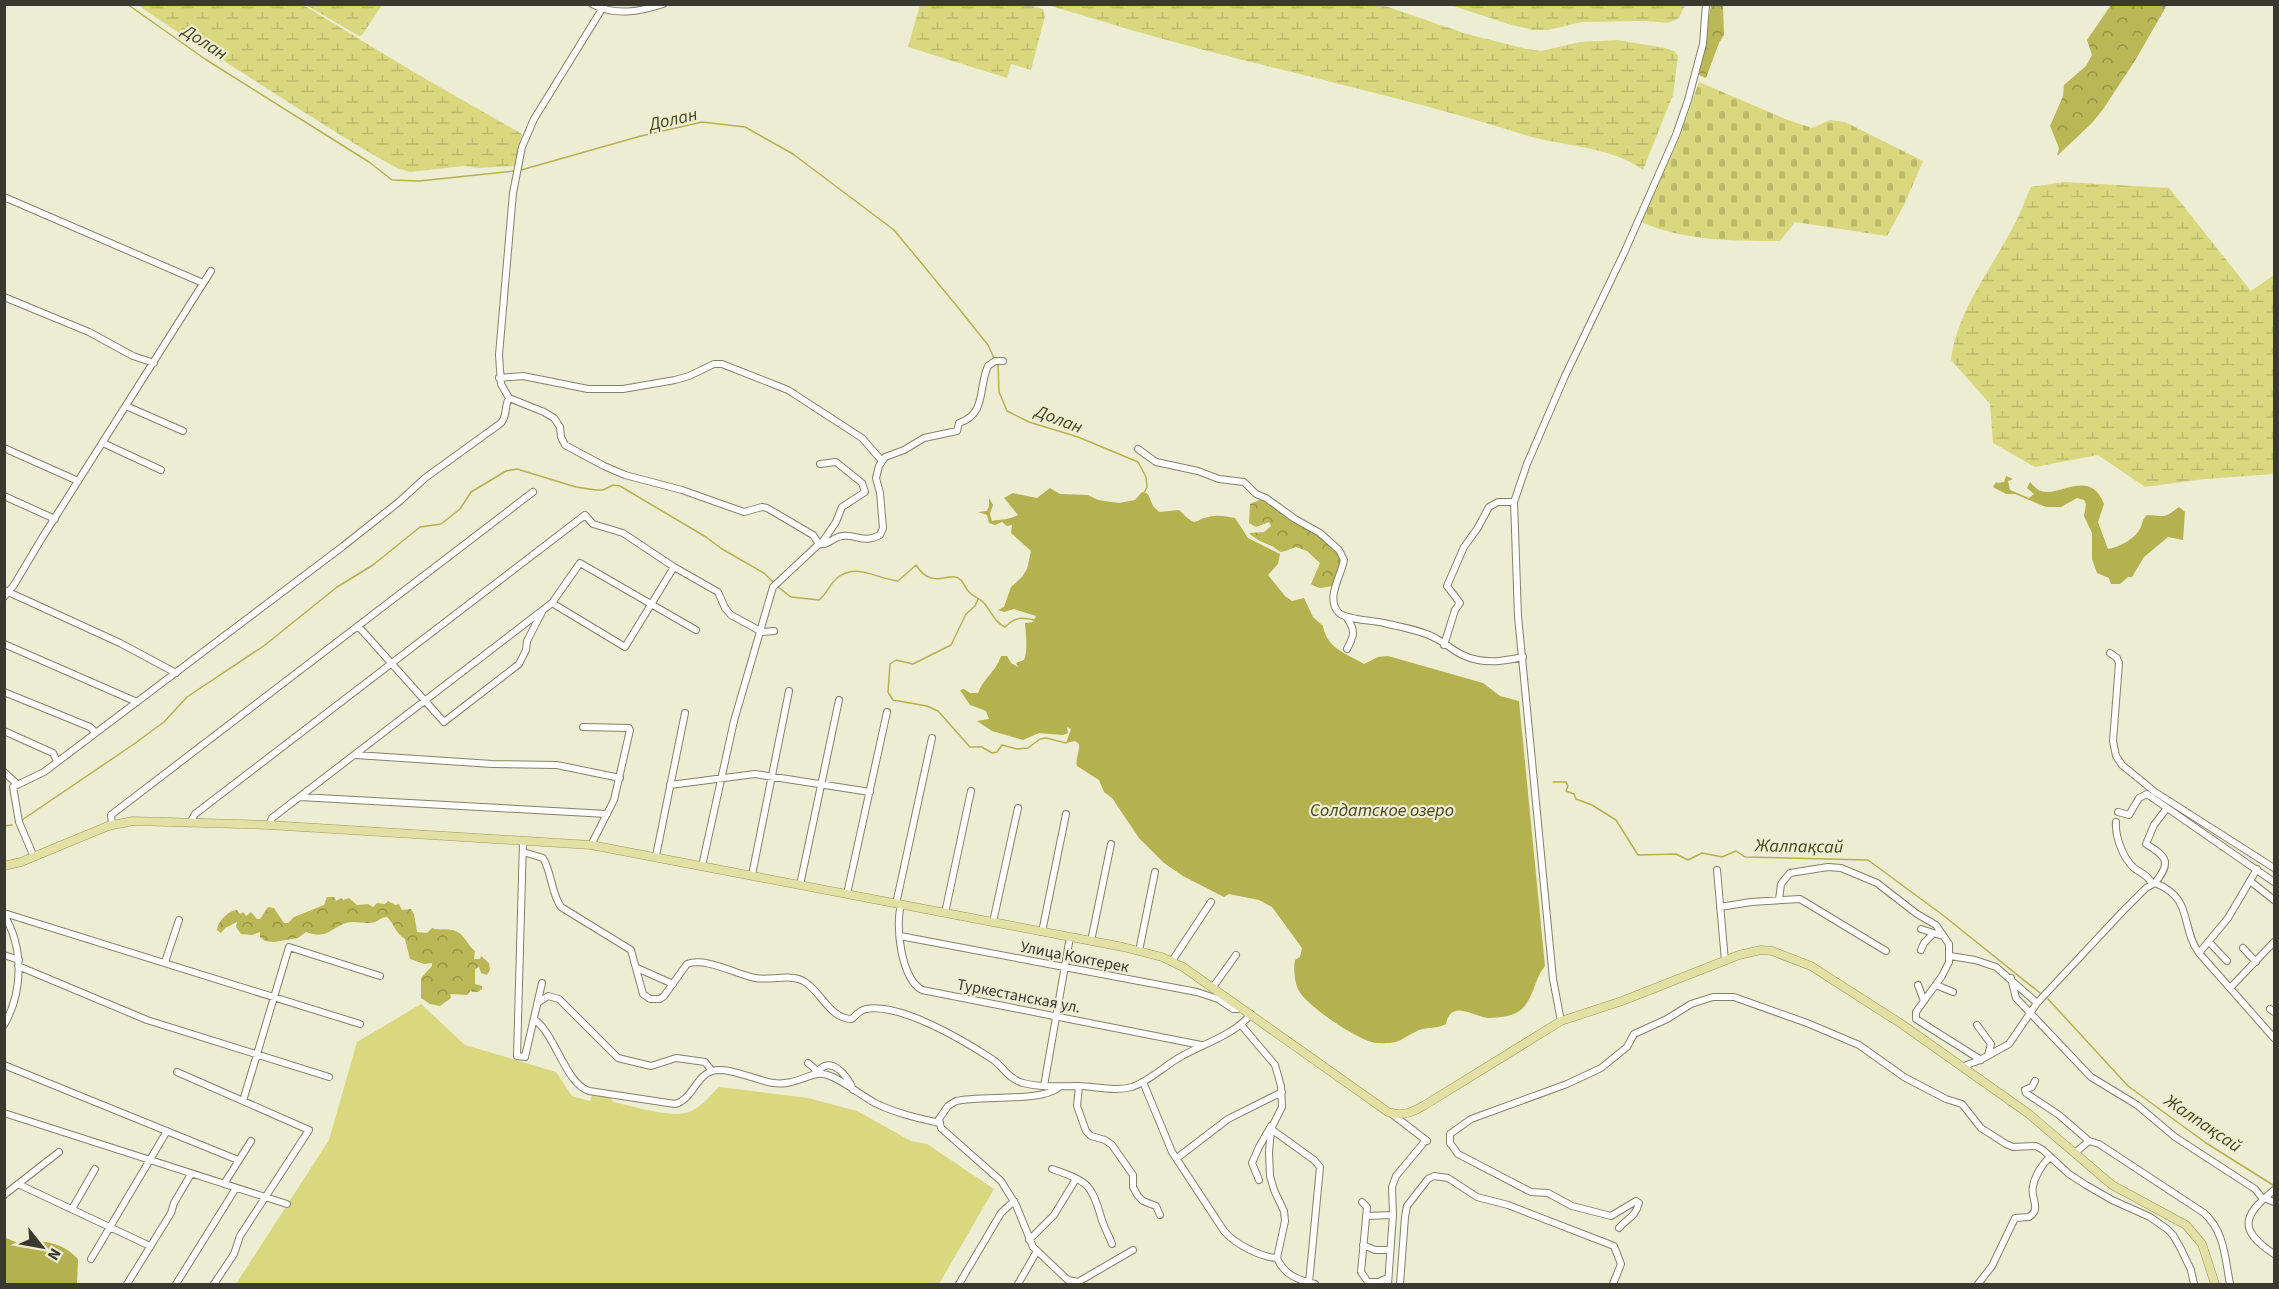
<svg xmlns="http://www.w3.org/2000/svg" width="2279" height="1289" font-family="'Source Sans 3',sans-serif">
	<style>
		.forest { fill: url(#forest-crowns) }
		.wetland { fill: url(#wetland-marsh) }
		.cemetery { fill: url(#cemetery-stones) }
		.pitch { fill: #dad87e }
		.water { fill: #b4b14f }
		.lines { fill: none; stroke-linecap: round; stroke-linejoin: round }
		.stream { stroke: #b4b14f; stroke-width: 1.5 }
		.minor-casing { stroke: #82826a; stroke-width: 8 }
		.major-casing { stroke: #9a9853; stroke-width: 9 }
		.minor { stroke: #fff; stroke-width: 6 }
		.major { stroke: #e2e0a4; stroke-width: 8 }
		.labels { text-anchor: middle; stroke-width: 4.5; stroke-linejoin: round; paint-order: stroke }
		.street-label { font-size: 16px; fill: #39392f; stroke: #ededd3 }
		.water-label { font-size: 18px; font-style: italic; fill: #47451c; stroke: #ededd3 }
	</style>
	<defs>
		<pattern id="forest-crowns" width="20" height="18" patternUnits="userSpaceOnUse" patternTransform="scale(1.5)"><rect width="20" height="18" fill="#bab756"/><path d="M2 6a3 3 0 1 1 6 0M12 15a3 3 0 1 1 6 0" fill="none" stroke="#989648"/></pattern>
		<pattern id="wetland-marsh" width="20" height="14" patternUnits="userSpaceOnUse" patternTransform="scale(1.5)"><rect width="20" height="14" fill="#dad87e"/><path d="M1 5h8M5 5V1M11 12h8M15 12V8" fill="none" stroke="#bcba6d"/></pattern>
		<pattern id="cemetery-stones" width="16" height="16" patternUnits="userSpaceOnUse" patternTransform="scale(1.5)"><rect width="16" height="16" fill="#dad87e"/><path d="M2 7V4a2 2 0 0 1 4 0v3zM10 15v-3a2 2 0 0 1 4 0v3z" fill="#bcba6d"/></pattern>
	</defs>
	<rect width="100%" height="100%" fill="#ededd3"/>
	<path class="forest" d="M1711 5H1723L1724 35 1719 43 1706 78 1699 75Z
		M2111 5H2167L2136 59 2104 108 2092 123 2057 156 2059 148 2050 126 2063 96 2064 85 2086 66 2092 55 2087 40Z
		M1264 498C1290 515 1330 532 1342 562L1334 586 1319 588 1311 584 1320 563 1307 551 1296 547C1291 548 1285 552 1281 552 1278 551 1274 547 1272 546 1263 542 1257 541 1249 533L1264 532 1271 526 1269 522 1256 527 1249 523 1250 504Z
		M327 897H334L336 901 341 898 343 900 349 898 357 905 368 904 373 907 377 903 385 904 388 901 395 905 399 904 402 910 411 909 414 914 417 932 427 933 432 928C440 931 445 928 452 930 464 932 467 945 475 951L474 959H480L481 956 489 963 490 970 487 975 481 973 479 967 475 969V984L482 986V989L478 992H472L471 990 467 995 450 994 451 998 440 1006 430 1004 421 998V978L432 966V963L424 964 410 959 405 939C396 934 395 925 387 917 381 917 380 920 375 922 366 925 355 920 346 923 331 928 326 940 306 932L298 938 274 942 265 941 260 937V932L252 935 241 934 236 927 237 922 225 928 221 933 217 930C218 921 228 911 237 910L240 914 243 912 246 916 251 912 257 919H260L268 907 274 908 284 923H288L294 917 324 905Z"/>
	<path class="wetland" d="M138 5H303L417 74 522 134 515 166 480 168 463 166 410 172 397 168C346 140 298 108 249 77 212 53 174 31 138 5Z
		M306 5H382L362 35 359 36Z
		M920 5 1027 4 1043 9 1045 16 1031 70 1011 64 1007 78 908 47Z
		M1047 5H1382L1467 34 1527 49 1541 51 1580 42 1617 40 1665 48 1674 51 1678 56 1673 95 1643 170C1612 146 1559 146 1522 134 1402 96 1278 71 1156 37 1119 27 1083 15 1047 5Z
		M1450 5H1685L1679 18 1668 23 1646 21 1582 22 1548 30H1533L1512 25Z
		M2065 182 2169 188 2251 291 2274 275V474L2205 479 2145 487 2098 455 2035 467 1993 443 1990 404 1951 360C1957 310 1992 269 2014 225 2021 213 2025 199 2031 187Z"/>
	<path class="cemetery" d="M1699 82 1785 119 1812 128 1830 120 1845 122 1923 161 1905 203 1887 236 1795 222 1780 241C1734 241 1684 241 1641 222L1678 141Z"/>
	<path class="pitch" d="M421 1004 465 1045 556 1072 572 1096 590 1101 593 1094H595L611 1098 613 1102C633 1106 666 1117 685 1113 698 1111 710 1096 719 1087L808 1098 857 1111 911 1141 927 1144 994 1189 939 1284H236L329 1140 357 1042Z"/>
	<path class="water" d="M2006 476 2013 479 2008 481 2010 490 2029 498 2034 494 2027 488 2030 482C2033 485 2037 490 2041 491 2058 498 2090 467 2104 504L2098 522 2108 549C2117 548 2132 540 2138 532 2143 526 2141 520 2147 515 2166 516 2163 519 2179 507L2185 512 2183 540 2168 537 2144 557 2132 577H2128L2120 584H2111L2109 578 2097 573 2092 559V533L2084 516 2086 504 2084 500 2077 498 2061 507H2046L2015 494H2006L1993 487 1996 482 1998 483 2004 482Z
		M1050 488 1060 494 1088 495 1098 500 1119 503 1135 500 1142 492 1148 494 1153 506 1159 512 1179 510C1200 531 1192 518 1214 516 1220 515 1228 517 1235 518L1248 538 1280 554 1278 564 1268 575 1285 596 1292 601 1304 598 1313 617 1323 626C1327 649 1346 653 1364 664L1378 657 1388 656 1483 683 1500 696 1519 701 1545 966C1532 981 1534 1008 1511 1015 1505 1017 1495 1018 1488 1018 1472 1016 1451 999 1446 1024 1436 1029 1428 1027 1419 1030 1398 1040 1402 1044 1376 1043 1359 1041 1308 1007 1299 991 1295 984 1293 969 1295 960L1300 957 1302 948 1272 907 1259 900 1229 894 1224 897 1183 876 1164 863 1139 838 1112 798 1104 792 1099 780 1077 766C1075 759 1080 752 1079 744L1075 741 1066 743 1071 729 1067 727 1068 733 1063 735 1039 733 1023 740 992 731 977 721 989 719 986 711 970 705 960 690 964 689 970 693H978C984 677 996 672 1001 656H1007L1011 663 1018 667 1016 663 1024 660C1028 651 1026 634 1025 623L1033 622 1036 616 1014 609 1004 612 998 610 1004 607 1011 587 1022 577 1027 569 1031 551 1011 533 1012 525 1007 526 1002 522 995 525 989 523 987 515 978 512 987 511 989 506V498L993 505 990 514 992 521C1001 519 1010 520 1018 515L1004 498 1013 493 1037 498Z
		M4 1237 20 1244C40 1238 63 1242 78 1259L77 1284H5Z"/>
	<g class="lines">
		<path class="stream" d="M127 4 205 59 369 162 392 180 419 181 514 171
			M521 170 641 136 702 122 745 127 793 154 894 230 956 305 988 345 994 358
			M998 364 999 392 1007 411 1029 422 1078 437 1138 462 1146 477 1147 487 1144 493
			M778 587 791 597 819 600C827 594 829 585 837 578 856 562 877 579 898 581L916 565C933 592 950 569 961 580 964 583 965 588 969 592 973 596 979 598 984 603 991 611 995 623 1005 627 1015 617 1021 617 1034 620
			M978 599 975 606 966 614 951 645 913 664 896 660 890 664 888 692 893 700 927 706 938 711 970 747H982L992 753 997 752 1002 745 1017 749 1028 748 1040 739 1046 738 1066 743
			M1553 782H1566L1568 786 1566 791 1574 794 1576 799 1592 805 1616 820 1638 855 1676 854 1688 860 1702 853 1722 857 1736 851 1745 857 1868 860 1944 916 2040 993
			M22 820 134 744 164 722 187 697 265 645 337 587 373 565 420 527 441 524 460 509 471 492 506 471 517 469 576 487 596 490H603L613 485 620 486 706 537 722 549 764 573 775 584
			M4 826 12 825
			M2048 999 2128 1086 2206 1143 2273 1185"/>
		<g class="minor-casing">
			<path id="minor" d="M592 4C615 16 639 12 663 4
				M602 9 534 119 522 147 513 193 499 355 501 384 509 398 544 412 554 418 560 427 561 437 565 445 604 466 625 475 682 490 744 512 762 507 767 508 813 535 819 544
				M4 197 203 283
				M4 297 89 332 133 356 154 363
				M499 378 523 376 588 389H623L675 380 689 376 714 364H722L788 390 862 438 882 461
				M126 406 183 431
				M103 443 161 470
				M4 448 78 481
				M1138 449 1156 462 1198 471 1219 479 1244 482 1256 494 1266 498 1295 519 1320 533 1339 550 1344 560C1341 576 1325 599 1339 613 1347 620 1372 620 1384 623 1400 627 1422 630 1437 639 1453 648 1458 656 1478 660 1494 663 1507 660 1523 657
				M820 464 836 462 862 483 865 492 842 507 836 522 821 544
				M4 496 55 519
				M4 590 120 643 176 673
				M4 597 14 585 42 538 211 271
				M552 603 625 647 674 567
				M1347 618C1356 631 1354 636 1347 649
				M358 626 444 722 519 664 526 650 527 641 542 612
				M4 644 137 702
				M1444 645 1455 610 1460 603 1447 586 1464 547 1477 529 1489 507 1498 502H1514
				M2110 653 2117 658 2119 663 2113 741 2116 756 2122 765 2155 792 2274 868
				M4 692 90 727 95 732
				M583 727 629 728 630 730 614 800 591 845
				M4 731 53 753 57 761
				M356 755 492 764 557 765 620 778
				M4 772 17 784
				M670 785 755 774 870 792
				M300 797 607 814
				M2118 812 2129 815 2139 798 2147 794 2274 882
				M2116 822C2115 837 2123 858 2134 868 2141 873 2149 876 2152 884
				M190 823 195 814 585 515 593 524 623 533 674 567 718 592 725 608 731 615 762 632 774 631
				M112 825 111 815 533 492
				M269 825 272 818 552 603 580 563 696 630
				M523 841 517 1056 525 1057 542 983
				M523 852 543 858C552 873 551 893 561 907L631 950 643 994 650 999H660L664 996 687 964C706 957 735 974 755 978 770 981 792 973 805 982 822 993 830 1019 852 1019 856 1015 860 1010 866 1009 901 1003 963 1040 992 1059 1003 1066 1008 1079 1023 1083 1042 1088 1059 1086 1077 1086 1095 1086 1114 1092 1132 1087 1150 1081 1165 1065 1182 1056 1205 1043 1234 1035 1251 1014
				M656 856 685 713
				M34 857 19 822 13 787 44 772 342 547 400 501 425 478 501 423C508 415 504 406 509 398
				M702 866 734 721 773 587 819 544C828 546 833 537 842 536 857 534 863 544 880 535L883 528 880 493 876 478 879 466 885 457 904 450 924 438 957 431 959 423C987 414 978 387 988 366L995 361H1003
				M1717 870 1725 961
				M752 875 789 691
				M2250 881 2274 900
				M2155 883C2171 863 2168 857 2146 844L2154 825 2167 808
				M800 885 839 700
				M847 894 887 712
				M1779 900 1781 884 1790 873 1828 867 1841 868 1877 883 1917 914 1936 925 1949 944V962L1942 976 1916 1012V1019L1981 1060
				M896 904 932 738
				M901 905C895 926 901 978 922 990L1201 1045
				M1720 907 1751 902 1800 899 1886 951
				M4 913 360 1024
				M945 913 971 791
				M4 915C24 948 23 992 4 1025
				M993 922 1018 808
				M1921 929 1943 936
				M1042 932 1066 814
				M900 936 1197 992 1218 999 1233 1009H1238L1240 1007
				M1091 941 1111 844
				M2209 942 2227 961
				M2243 948 2256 962
				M1921 950 1924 943 1933 934
				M1139 951 1155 872
				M2199 953 2228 918 2257 869
				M4 955 19 960
				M1950 956 1975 960 1996 967 2037 1003
				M1172 961 1211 902
				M165 962 179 920
				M18 966 147 1020 329 1077
				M637 968 673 984
				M2011 978 2016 998 2091 1077 2137 1105 2175 1137 2255 1189 2263 1199
				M1918 985 1924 1001
				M1936 985 1953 992
				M1213 987 1236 955
				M2231 987 2274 942
				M539 1002 548 996 559 999 618 1058 651 1066 676 1058 705 1062 712 1071
				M2270 1009 2274 1012
				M534 1019C556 1035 565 1083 589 1091L675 1104C692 1100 696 1076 712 1071 728 1066 757 1081 774 1083 795 1086 810 1072 823 1074 838 1076 860 1095 875 1103 895 1113 917 1118 940 1123
				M1561 1021 1553 979 1518 616 1514 502 1527 464 1565 376 1624 253 1676 135 1688 100 1703 44 1706 4
				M1977 1025 1991 1044 1988 1055
				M1242 1026 1275 1065 1281 1086 1282 1107 1271 1129 1269 1152 1270 1176 1274 1190 1284 1211 1285 1221 1277 1258C1284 1275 1298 1280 1315 1284
				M808 1063 815 1069 816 1074C829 1053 848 1075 853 1090
				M4 1065 238 1160
				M1964 1066 1980 1060 2009 1044 2037 1003 2123 911 2146 888 2155 883C2194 898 2180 927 2199 953L2274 1038
				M177 1072 309 1130 240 1236 234 1254 214 1284
				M2035 1081 2032 1087 2025 1090 2026 1093 2059 1115 2089 1141
				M1143 1082 1172 1152 1224 1231C1235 1244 1260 1257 1277 1258
				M1044 1086 1070 937
				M1079 1086 1077 1106 1086 1131 1091 1136 1105 1140 1112 1145 1133 1175V1187L1138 1196 1143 1201 1156 1206 1160 1215
				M1058 1088C1041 1102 980 1095 956 1101L948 1106 939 1119 941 1128 1001 1181 1016 1205 1033 1247 1072 1284
				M243 1101 289 947 380 976
				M4 1113 287 1204
				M1392 1114 1427 1141
				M1271 1129 1314 1160 1320 1167 1309 1283
				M2076 1152 2089 1141 2099 1144 2204 1213C2225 1232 2225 1259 2230 1284
				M1177 1158 1228 1119 1282 1092
				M1052 1169C1086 1181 1091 1182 1101 1217 1103 1226 1109 1235 1112 1244
				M1259 1180 1252 1163 1259 1147 1271 1126
				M18 1184 150 1246
				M224 1184 251 1141
				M2274 1190C2242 1216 2238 1230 2274 1254
				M4 1195 59 1152
				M2264 1198 2274 1202
				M1362 1202 1367 1207 1361 1272 1368 1282
				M72 1209 95 1169
				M1366 1216 1393 1215
				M1619 1228C1627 1218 1635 1218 1639 1203L1636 1201 1611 1216 1572 1206 1548 1193 1531 1192 1458 1154 1450 1143V1134L1471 1119 1567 1084 1601 1068 1627 1047 1634 1034 1667 1019 1691 1004 1713 997H1734L1807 1023 1859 1045 1904 1077 1946 1099 1962 1104 1981 1128 2006 1144 2013 1147 2036 1146 2043 1150 2069 1174 2086 1185 2112 1200 2150 1217 2167 1229 2173 1235 2181 1249 2191 1270 2194 1284
				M1029 1240 1054 1215 1076 1179
				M1363 1245 1375 1250H1390
				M91 1259 167 1131
				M1068 1280 1078 1282 1133 1250
				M1368 1282H1378L1388 1278
				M127 1284 171 1213 174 1203 191 1174
				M176 1284 236 1188
				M959 1284 1001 1213 1014 1201
				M1018 1284 1037 1251
				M1388 1284 1393 1215 1392 1187 1396 1176 1426 1140
				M1400 1284 1405 1217 1407 1206 1428 1179 1434 1176 1448 1178 1477 1197 1508 1205 1614 1246 1621 1264 1613 1284
				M1978 1284 1992 1266 2015 1218 2029 1217C2042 1209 2030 1198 2033 1186 2035 1176 2042 1164 2050 1157"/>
		</g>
		<g class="major-casing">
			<path id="major" d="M4 866 21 862 108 826 133 821 269 825 591 845 1123 947 1162 957 1183 967 1388 1112C1402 1117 1413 1112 1425 1105L1561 1021 1622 1001 1739 955 1761 950 1772 951 1811 966 1903 1025 2029 1114 2112 1185 2186 1225 2202 1244 2215 1284"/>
		</g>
		<use href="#minor" class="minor"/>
		<use href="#major" class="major"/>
	</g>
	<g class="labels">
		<g class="street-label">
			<text transform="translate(1075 956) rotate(11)" y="6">Улица Коктерек</text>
			<text transform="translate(1019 995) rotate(11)" y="6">Туркестанская ул.</text>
		</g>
		<g class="water-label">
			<text transform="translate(205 42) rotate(33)" y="6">Долан</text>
			<text transform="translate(673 119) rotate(-13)" y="6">Долан</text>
			<text transform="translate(1059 419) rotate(21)" y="6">Долан</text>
			<text x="1382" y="816">Солдатское озеро</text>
			<text transform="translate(1799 846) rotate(1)" y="6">Жалпақсай</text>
			<text transform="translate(2203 1123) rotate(34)" y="6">Жалпақсай</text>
		</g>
	</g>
	<rect width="2279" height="1289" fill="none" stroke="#39392f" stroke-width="12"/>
	<g transform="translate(42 1247) rotate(121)" stroke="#ededd3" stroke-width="4.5" paint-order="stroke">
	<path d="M0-4.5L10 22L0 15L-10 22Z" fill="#39392f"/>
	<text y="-9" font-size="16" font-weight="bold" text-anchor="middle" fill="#39392f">N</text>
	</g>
</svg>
